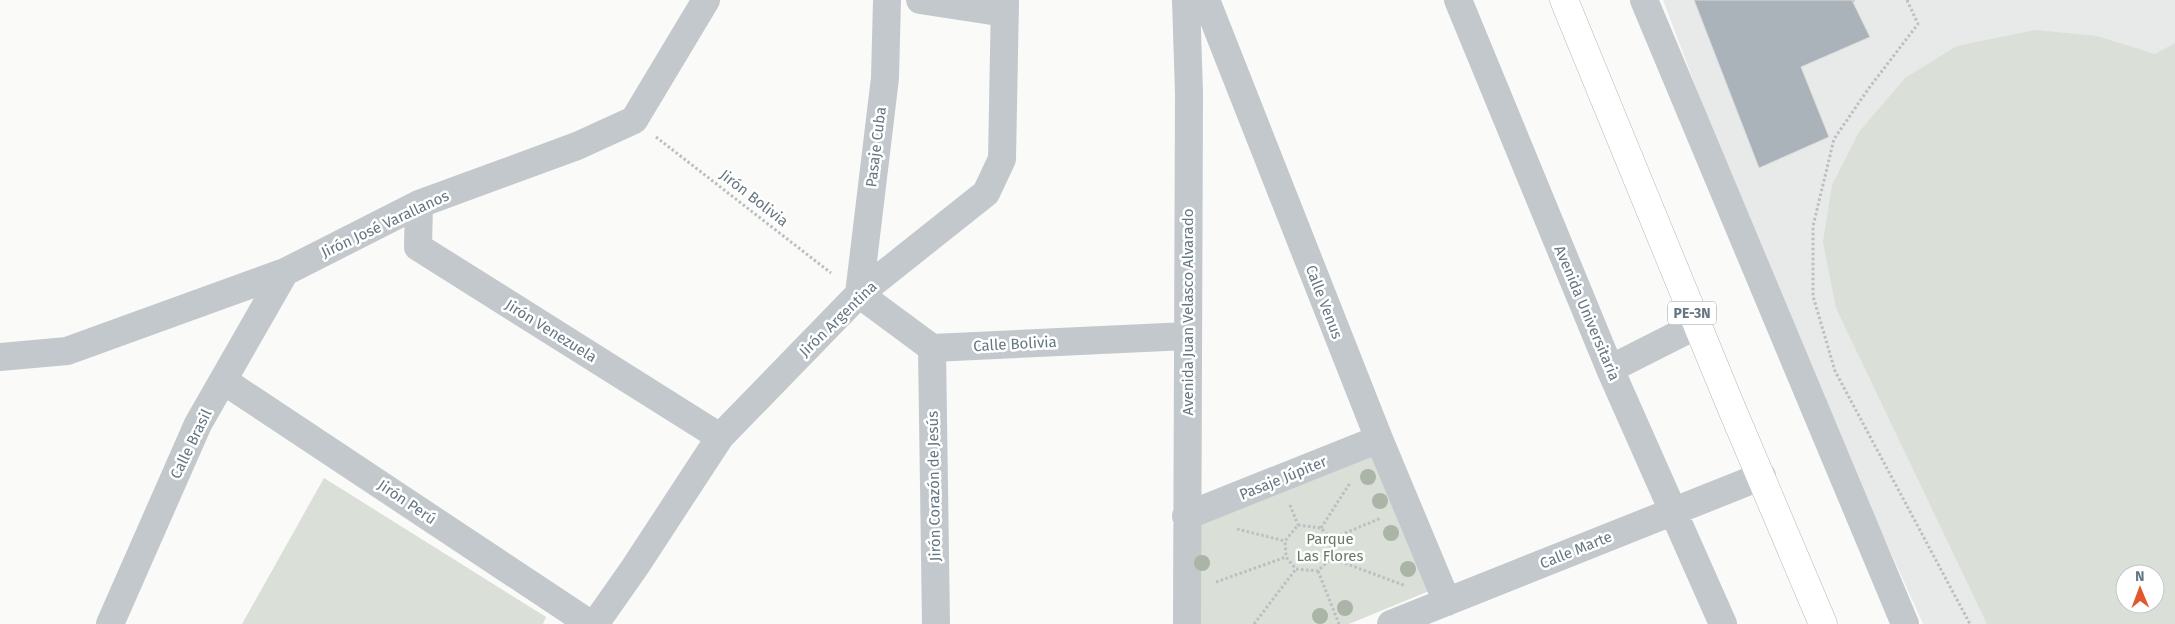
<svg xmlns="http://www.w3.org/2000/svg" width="2175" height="624" font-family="'Fira Sans',sans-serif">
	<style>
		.built { fill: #e8e9e9; fill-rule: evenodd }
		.green { fill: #dadfd7; fill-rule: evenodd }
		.building { fill: #aab3b9; stroke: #dcdcda }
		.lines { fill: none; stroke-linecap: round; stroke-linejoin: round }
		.highway-casing { stroke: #b4b9bd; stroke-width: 29 }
		.path { stroke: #bbbfc2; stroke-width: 3; stroke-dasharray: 2.5 2.5; stroke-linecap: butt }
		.minor { stroke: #c3c8cc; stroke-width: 28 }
		.highway { stroke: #fff; stroke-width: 28 }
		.tree { fill: #aab4a7 }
		.labels { text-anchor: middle; stroke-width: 5; stroke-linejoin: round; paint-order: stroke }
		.shield { fill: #fff; stroke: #939fa8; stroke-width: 1 }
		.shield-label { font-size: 14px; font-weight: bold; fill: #657683 }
		.street-label { font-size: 15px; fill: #657683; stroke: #fff }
		.park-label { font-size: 15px; fill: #687a64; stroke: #fff }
	</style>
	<rect width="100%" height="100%" fill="#fafaf8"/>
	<path class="built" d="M1663 0H2175V624H1923L1837 433 1726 167ZM2125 574H2155V604H2125Z"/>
	<path class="green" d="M2035 30 2097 36 2155 54 2175 43V624H1987L1836 308 1823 242 1832 185 1859 132 1905 78 1957 46ZM2125 574H2155V604H2125Z
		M1370 448 1434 589 1349 624H1194L1200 520Z
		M324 478 546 617 543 624H242Z"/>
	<path class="building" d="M1694 0H1852L1870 37 1801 67 1829 137 1759 168Z"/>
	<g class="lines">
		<g class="highway-casing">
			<path id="highway" d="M1564 0 1729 402 1823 624"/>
		</g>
		<path class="path" d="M1907 0 1918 24 1869 88 1834 139 1813 226V296L1835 371 1970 624
			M1853 1 1854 0
			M656 137 831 273
			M1290 505 1298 525
			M1298 525 1321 528 1331 539V558L1318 571 1296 569 1286 557 1285 541Z
			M1321 528 1350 483
			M1237 529 1285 541
			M1331 539 1381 518
			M1331 558 1406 586
			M1318 571 1339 624
			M1216 582 1286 557
			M1254 624 1296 569"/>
		<path class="minor" d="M887 0 885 78 859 294 932 348 1187 336
			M920 0 1005 13
			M1186 0 1189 93 1187 624
			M1206 0 1379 439 1447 602
			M1458 0 1610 369 1723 624
			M1644 0 1905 624
			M419 204 418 247 720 437
			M932 348 936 624
			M0 357 67 351 285 272 419 204 577 146 634 120 706 0
			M1610 369 1697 325
			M224 381 590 624
			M1186 516 1379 439
			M110 624 198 424 285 272
			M595 624 635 567 720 437 859 294 986 193 1002 159 1005 0
			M1391 624 1762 476"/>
		<use href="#highway" class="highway"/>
	</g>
	<g class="tree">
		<circle cx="1368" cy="477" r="8"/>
		<circle cx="1380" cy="501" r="8"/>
		<circle cx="1391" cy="533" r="8"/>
		<circle cx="1202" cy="563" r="8"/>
		<circle cx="1408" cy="569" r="8"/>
		<circle cx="1345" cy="608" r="8"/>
		<circle cx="1320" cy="616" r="8"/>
	</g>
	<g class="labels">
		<rect class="shield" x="1668" y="301.5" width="48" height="23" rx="4"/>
		<g class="shield-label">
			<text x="1692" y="318">PE-3N</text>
		</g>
		<g class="street-label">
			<text transform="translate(876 147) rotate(-83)" y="5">Pasaje Cuba</text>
			<text transform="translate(754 198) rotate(38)" y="5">Jirón Bolivia</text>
			<text transform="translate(385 224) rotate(-25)" y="5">Jirón José Varallanos</text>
			<text transform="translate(1324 302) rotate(69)" y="5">Calle Venus</text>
			<text transform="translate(1188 312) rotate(-90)" y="5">Avenida Juan Velasco Alvarado</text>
			<text transform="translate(1587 313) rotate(67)" y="5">Avenida Universitaria</text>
			<text transform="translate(838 319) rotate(-44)" y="5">Jirón Argentina</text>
			<text transform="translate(551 331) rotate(32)" y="5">Jirón Venezuela</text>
			<text transform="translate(1015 344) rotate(-3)" y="5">Calle Bolivia</text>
			<text transform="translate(191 444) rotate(-64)" y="5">Calle Brasil</text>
			<text transform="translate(1283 478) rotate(-22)" y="5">Pasaje Júpiter</text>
			<text transform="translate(934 486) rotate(-91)" y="5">Jirón Corazón de Jesús</text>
			<text transform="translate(407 502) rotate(34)" y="5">Jirón Perú</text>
			<text transform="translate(1576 550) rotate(-22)" y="5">Calle Marte</text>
		</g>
		<g class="park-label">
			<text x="1330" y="544">Parque<tspan x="1330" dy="17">Las Flores</tspan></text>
		</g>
	</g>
	<g transform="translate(2140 589) rotate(359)"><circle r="24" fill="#ffffff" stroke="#c1c8cd"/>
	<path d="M0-4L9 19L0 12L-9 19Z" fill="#e4572e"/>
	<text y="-8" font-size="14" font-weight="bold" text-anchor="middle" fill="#657683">N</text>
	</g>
</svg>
